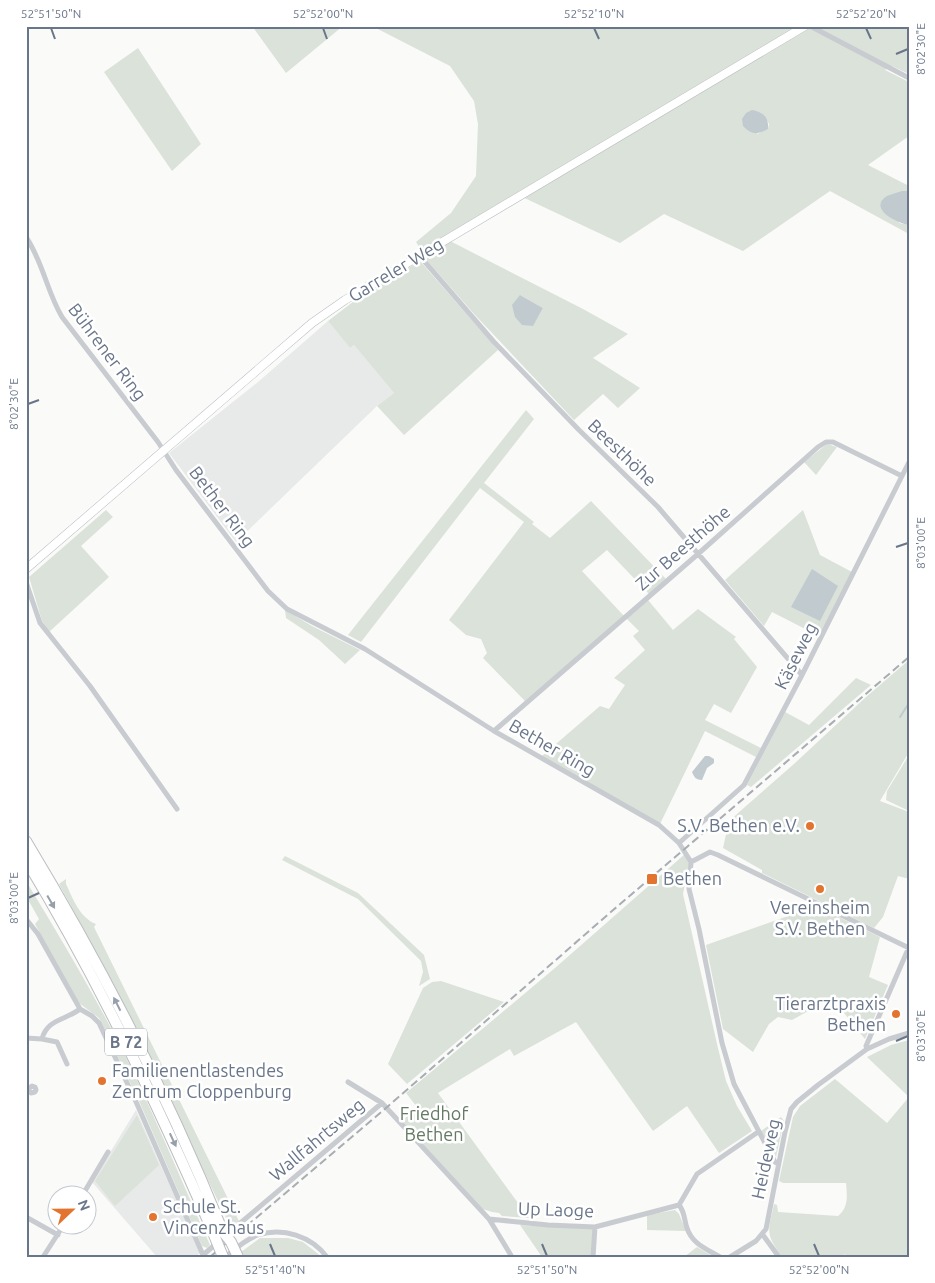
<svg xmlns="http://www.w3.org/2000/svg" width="935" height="1283" font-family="Ubuntu,sans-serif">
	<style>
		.built { fill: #e8e9e9 }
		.green { fill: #dbe2d9; fill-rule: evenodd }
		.water { fill: #c1cacf }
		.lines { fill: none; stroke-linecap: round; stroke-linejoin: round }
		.stream { stroke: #c1cacf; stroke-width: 2 }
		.secondary-casing { stroke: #babec4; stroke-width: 9 }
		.highway-casing { stroke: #bbbdc1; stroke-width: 12 }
		.street { stroke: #c8cbcf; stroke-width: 5 }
		.secondary { stroke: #fff; stroke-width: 8 }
		.highway { stroke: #fff; stroke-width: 10 }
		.rail { stroke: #a8adb4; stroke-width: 2; stroke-dasharray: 8 4; stroke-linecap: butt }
		.highway-bridge-casing { stroke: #bbbdc1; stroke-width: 12; stroke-linecap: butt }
		.highway-bridge { stroke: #fff; stroke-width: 10 }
		.oneway { fill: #969fac }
		.ticks { fill: none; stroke: #697689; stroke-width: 2 }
		.poi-dot { fill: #e3742f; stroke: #fff; stroke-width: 2 }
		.labels { text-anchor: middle; stroke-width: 5; stroke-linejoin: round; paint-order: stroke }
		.shield { fill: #fff; stroke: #969fac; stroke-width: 1 }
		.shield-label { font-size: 16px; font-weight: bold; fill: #697689 }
		.street-label { font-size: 18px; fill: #697689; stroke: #fff }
		.poi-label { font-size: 18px; fill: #697689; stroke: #fff; text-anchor: start }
		.park-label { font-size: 18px; fill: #657a64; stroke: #fff }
		.neatline { fill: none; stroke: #697689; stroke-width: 2 }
		.ticks-label { font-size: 12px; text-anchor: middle; fill: #697689 }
	</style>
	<rect width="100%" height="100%" fill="#fafaf8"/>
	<path class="built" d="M328 321 350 348 354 345 394 393 377 406 236 542 169 453 258 382Z
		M136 1110 200 1253 196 1257H157L92 1182Z"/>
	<path class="green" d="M252 26H343L286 73Z
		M372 26H909V74L892 66 885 70 909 82V136L868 165 909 186V191H902L899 223 909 225V234L830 191 743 251 664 214 620 243 516 194 422 251 416 242 451 213 476 176 478 124 474 101 450 66ZM764 115 769 124 768 129 757 134Z
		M138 48 201 144 172 171 104 72Z
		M450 241 583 309 628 334 593 358 640 388 618 408 603 394 574 420 475 315 424 257ZM520 295 543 308 533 325Z
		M420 261 498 350 404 435 377 406 394 393 354 345 350 348 328 321 362 295Z
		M526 410 534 419 484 483 534 522 532 524 550 538 591 501 666 579 649 594 607 550 582 571 624 616 525 701 483 658 487 653 481 639 466 635 449 620 524 522 480 488 361 642 348 635Z
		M827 444 837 447 816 475 804 462Z
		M106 510 113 517 81 546 109 577 49 632 42 621 29 577Z
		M803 510 820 555 852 572 819 636 772 612 764 626 725 580Z
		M648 600 673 630 698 609 736 637 734 639 757 667 731 713 714 704 705 720 761 748 756 757 705 731 660 824 542 756 600 706 609 709 625 685 614 678 645 650 633 636 639 631 626 618Z
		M285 610 312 626 360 650 345 664 319 640 286 618Z
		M909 660V752L880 801 909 812V879L898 876 883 917 874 928 762 873V870L723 848 729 821 795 763 866 697Z
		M856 678 871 685 751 787 747 785 785 712 809 725Z
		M909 755V811L886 800 887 791Z
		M685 854 689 863 683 894 717 1044 726 1081 737 1106 752 1131 719 1153 687 1106 653 1131 576 1022 514 1056 510 1049 438 1093 529 1218 502 1216 499 1213 492 1212 483 1209 402 1121 417 1107 406 1093 555 968Z
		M285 856 358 893 424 955 430 979 419 986 423 972 421 961 358 899 282 860Z
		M66 879V884C73 899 80 918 96 924L94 927 239 1221 230 1226 116 989 59 884Z
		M26 881C56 930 85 979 112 1030 148 1099 178 1173 210 1245L207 1248 202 1246 139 1101 99 1018 79 1003 35 924 39 919 26 896Z
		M816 906 880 937 869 977 888 985 865 1039 832 998 792 1020 778 1017 769 1024 753 1052 723 1029 706 945Z
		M441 981 504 1002 407 1084 388 1064 423 988 432 982Z
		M909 1040V1257H847L845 1254 842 1257H782C765 1233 768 1232 774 1204L777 1205 778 1212 838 1216C849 1207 847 1195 846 1183H783L779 1181 793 1117 800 1106 835 1079 887 1123 909 1097 867 1057 891 1045Z
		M137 1115 159 1165 115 1206 95 1181Z
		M781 1117 784 1121 776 1157 761 1131Z
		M675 1210 679 1214 686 1231 647 1230V1215Z
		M520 1225 593 1229 592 1257H542Z
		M260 1238H288L303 1242 322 1257H242L241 1252Z
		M697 1247 714 1257H684Z"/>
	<path class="water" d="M752 110C763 112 769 117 768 129 757 135 752 135 743 126L742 119 746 113Z
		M902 191H909V225C898 223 867 209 887 196 891 194 897 193 902 191Z
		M520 295 543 308 533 326 522 325 515 317 512 305Z
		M812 569 838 586 820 621 791 607Z
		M705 756H709L714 759V763L707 768 702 780C696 780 694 777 692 772Z"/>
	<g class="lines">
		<path class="stream" d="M900 717 909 703"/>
		<g class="secondary-casing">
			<path id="secondary" d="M26 569 312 323 345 300 805 26"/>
		</g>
		<g class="highway-casing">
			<path id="highway" d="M26 841C101 965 169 1098 223 1232
				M26 860C98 979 157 1103 212 1230"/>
		</g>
		<path class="street" d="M810 26 909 78
			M26 237C43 262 47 292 62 317L158 442 176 470 268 591 287 609 365 649 494 731 659 825 679 843 691 862 689 889 699 929 722 1043 734 1084 775 1162 778 1164
			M419 255 494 342 579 430 658 507 802 675
			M26 582 40 623 90 686 177 809
			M494 731 698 554 818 447 826 442H833L902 476
			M679 843 744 785 802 675 909 462
			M691 862 710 852 718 855 909 948
			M26 919 38 934 80 1009 92 1016 99 1023 137 1104 203 1255 217 1243
			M26 1038 42 1039C47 1019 66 1020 80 1009
			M42 1039 57 1042 67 1064
			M867 1049 866 1046 909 947
			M348 1082 382 1103 489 1219 512 1257
			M26 1087 31 1093 35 1092 36 1090 35 1087 32 1086 28 1089
			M82 1196 108 1152
			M679 1205 697 1174 758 1132
			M26 1217 58 1235
			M489 1219 548 1225 595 1227 679 1205C685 1212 684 1220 687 1228 692 1244 707 1249 720 1257
			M763 1235 779 1257
			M225 1236 382 1103
			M43 1257 63 1226
			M225 1257C235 1249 246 1239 258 1235 283 1227 311 1236 327 1257
			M593 1257 595 1227
			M730 1257 756 1241 766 1229 785 1132 791 1109 797 1102 818 1085 867 1049 889 1039 909 1033"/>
		<use href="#secondary" class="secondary"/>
		<use href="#highway" class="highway"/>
		<path class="rail" d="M210 1257 386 1108 612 911 909 657"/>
		<g class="highway-bridge-casing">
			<path id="highway-bridge" d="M212 1230 223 1257
				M223 1232 231 1242 238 1257"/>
		</g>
		<use href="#highway-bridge" class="highway-bridge"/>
	</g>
	<defs><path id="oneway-solid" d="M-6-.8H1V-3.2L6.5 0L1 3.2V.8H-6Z" transform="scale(1.25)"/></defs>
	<g class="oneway">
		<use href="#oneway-solid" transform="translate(51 902) rotate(60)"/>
		<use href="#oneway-solid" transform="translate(117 1004) rotate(-117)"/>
		<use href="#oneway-solid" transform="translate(173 1140) rotate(65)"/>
	</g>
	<path class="ticks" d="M51 28 55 39M323 28 327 39M594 28 599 39M866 28 871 39M896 54 908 49M28 404 39 400M896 547 908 543M28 898 39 893M896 1041 908 1036M270 1244 275 1256M542 1244 547 1256M814 1244 819 1256"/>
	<g class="poi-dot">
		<circle cx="810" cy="826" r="5"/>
		<rect x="646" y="873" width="12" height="12" rx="2.5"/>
		<circle cx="820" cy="889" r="5"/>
		<circle cx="896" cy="1014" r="5"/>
		<circle cx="102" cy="1081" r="5"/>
		<circle cx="153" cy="1217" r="5"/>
	</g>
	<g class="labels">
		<rect class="shield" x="105" y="1028.5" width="42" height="27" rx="4"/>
		<g class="shield-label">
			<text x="126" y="1048">B 72</text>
		</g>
		<g class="street-label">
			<text transform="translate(396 270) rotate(-31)" y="6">Garreler Weg</text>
			<text transform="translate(107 352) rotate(53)" y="6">Bührener Ring</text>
			<text transform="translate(622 453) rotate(44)" y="6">Beesthöhe</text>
			<text transform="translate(222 507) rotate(53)" y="6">Bether Ring</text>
			<text transform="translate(683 548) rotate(-41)" y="6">Zur Beesthöhe</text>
			<text transform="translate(796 656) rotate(-63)" y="6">Käseweg</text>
			<text transform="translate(552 748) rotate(30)" y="6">Bether Ring</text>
			<text transform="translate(317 1140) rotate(-40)" y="6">Wallfahrtsweg</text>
			<text transform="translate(766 1159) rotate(-78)" y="6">Heideweg</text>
			<text transform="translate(556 1210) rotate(2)" y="6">Up Laoge</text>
		</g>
		<g class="poi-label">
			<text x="800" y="832" text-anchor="end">S.V. Bethen e.V.</text>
			<text x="663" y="885">Bethen</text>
			<text x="820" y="914" text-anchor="middle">Vereinsheim<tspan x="820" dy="21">S.V. Bethen</tspan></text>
			<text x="886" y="1010" text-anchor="end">Tierarztpraxis<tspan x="886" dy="21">Bethen</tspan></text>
			<text x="112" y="1077">Familienentlastendes<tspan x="112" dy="21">Zentrum Cloppenburg</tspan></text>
			<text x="163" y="1213">Schule St.<tspan x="163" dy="21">Vincenzhaus</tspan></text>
		</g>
		<g class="park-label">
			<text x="434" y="1120">Friedhof<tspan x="434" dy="21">Bethen</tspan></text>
		</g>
	</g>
	<rect width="935" height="1283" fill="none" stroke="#ffffff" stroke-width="55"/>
	<g transform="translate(72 1210) rotate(68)"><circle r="24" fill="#ffffff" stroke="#c3c8d0"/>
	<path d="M0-4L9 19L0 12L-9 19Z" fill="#e3742f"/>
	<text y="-8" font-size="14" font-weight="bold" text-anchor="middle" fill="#697689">N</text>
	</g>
	<rect x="28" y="28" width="880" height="1228" class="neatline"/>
	<g class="ticks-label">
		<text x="51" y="18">52°51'50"N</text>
		<text x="323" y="18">52°52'00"N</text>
		<text x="594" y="18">52°52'10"N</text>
		<text x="866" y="18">52°52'20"N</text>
		<text transform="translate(921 49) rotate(-90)" y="4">8°02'30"E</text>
		<text transform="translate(14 404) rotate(-90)" y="4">8°02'30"E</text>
		<text transform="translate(921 543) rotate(-90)" y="4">8°03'00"E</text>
		<text transform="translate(14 898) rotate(-90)" y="4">8°03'00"E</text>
		<text transform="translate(921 1036) rotate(-90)" y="4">8°03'30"E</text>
		<text x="275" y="1274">52°51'40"N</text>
		<text x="547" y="1274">52°51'50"N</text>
		<text x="819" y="1274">52°52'00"N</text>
	</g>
</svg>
